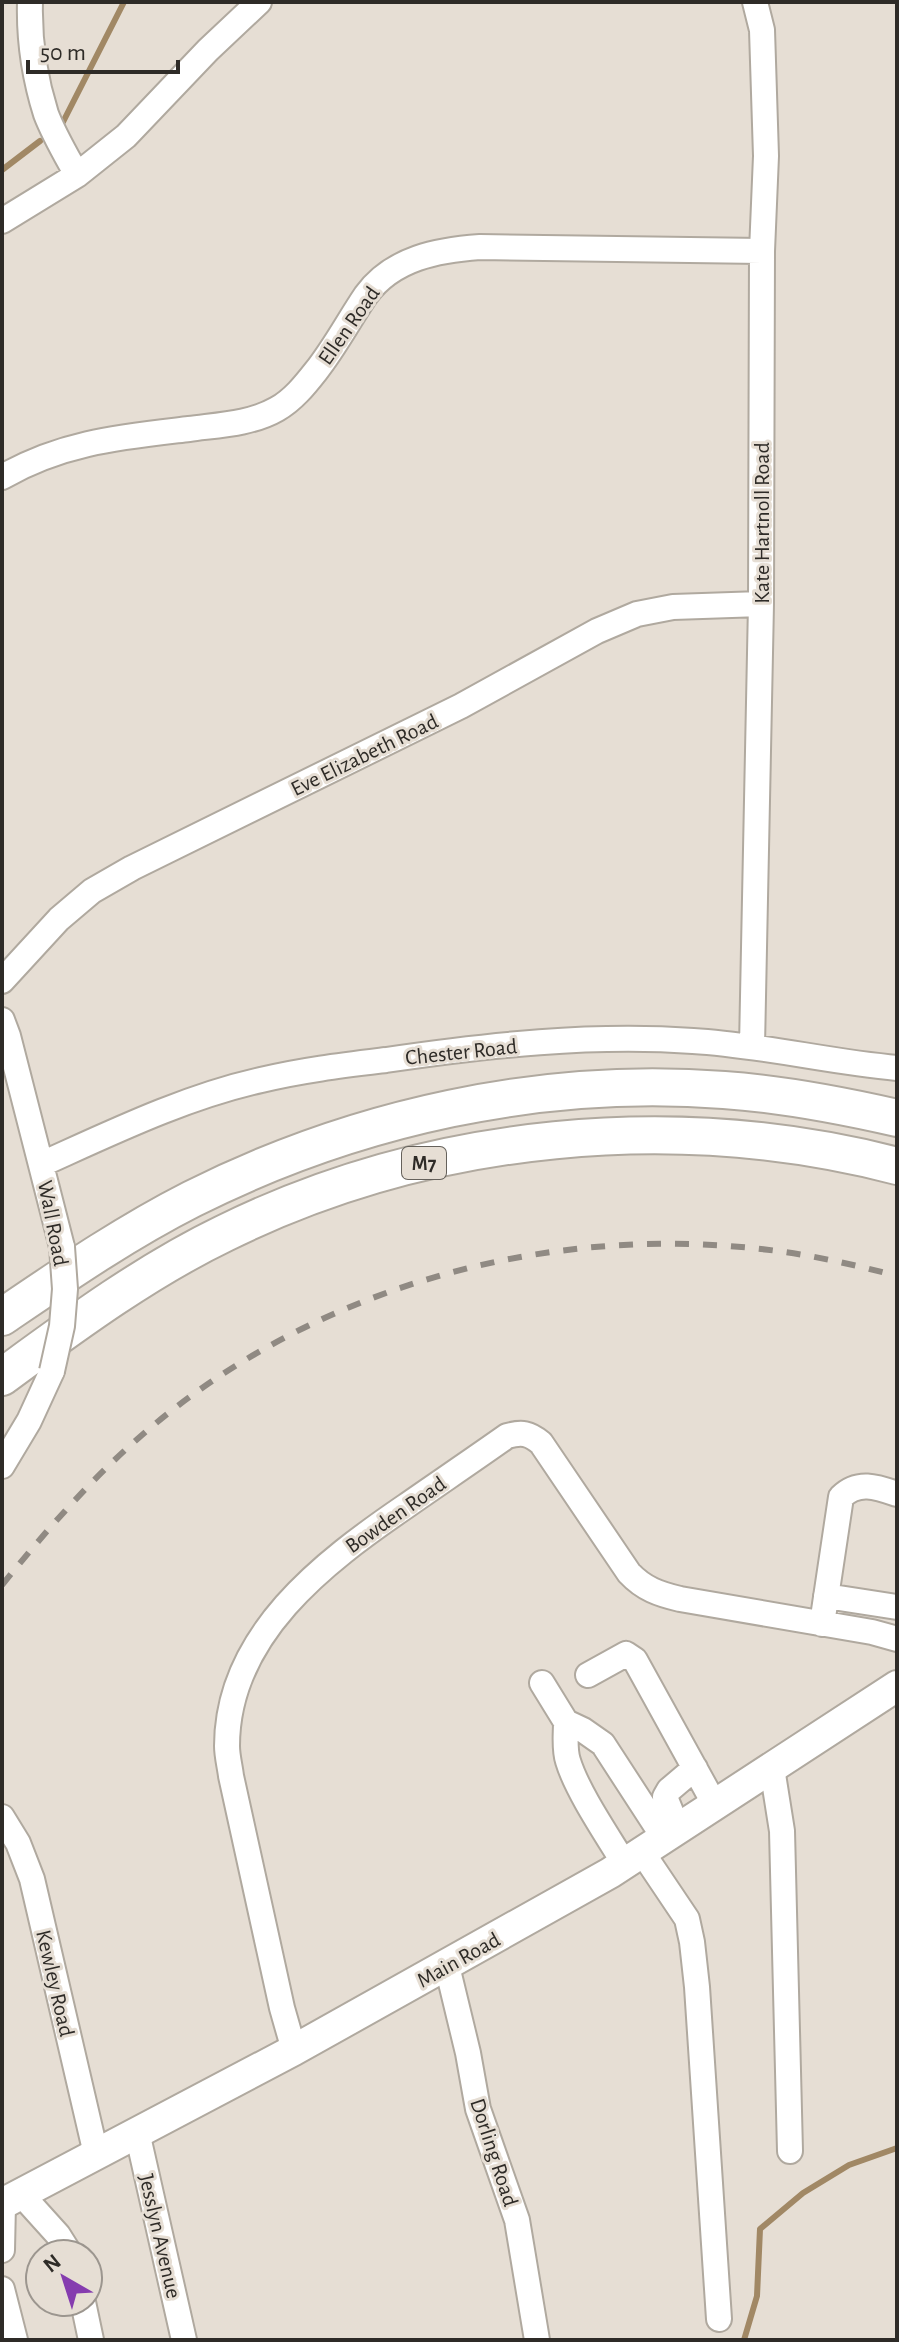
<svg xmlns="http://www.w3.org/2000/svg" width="899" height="2342" font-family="'Alegreya Sans',sans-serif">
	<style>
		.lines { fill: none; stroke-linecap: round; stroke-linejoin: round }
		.stream { stroke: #a18865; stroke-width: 6 }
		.minor-casing { stroke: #b0a99f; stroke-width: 28 }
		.major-casing { stroke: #b0a99f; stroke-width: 34 }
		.highway-casing { stroke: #b0a99f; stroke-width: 40 }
		.minor { stroke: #fff; stroke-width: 24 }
		.major { stroke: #fff; stroke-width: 30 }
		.highway { stroke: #fff; stroke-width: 36 }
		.rail { stroke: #908a83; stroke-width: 6; stroke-dasharray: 14 14; stroke-linecap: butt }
		.minor-bridge-casing { stroke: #b0a99f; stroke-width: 28; stroke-linecap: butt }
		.minor-bridge { stroke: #fff; stroke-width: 24 }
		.labels { text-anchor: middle; stroke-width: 6; stroke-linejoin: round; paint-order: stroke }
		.shield { fill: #e6ded4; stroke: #65615b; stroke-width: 2 }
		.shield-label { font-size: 20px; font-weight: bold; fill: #2e2b27 }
		.street-label { font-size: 22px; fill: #2e2b27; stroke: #e6ded4 }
	</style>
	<rect width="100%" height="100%" fill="#e6ded4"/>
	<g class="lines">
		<path class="stream" d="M63 122 124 2
			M2 170 40 141
			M744 2340 757 2296 760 2229 803 2193 849 2165 897 2148"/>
		<g class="minor-casing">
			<path id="minor" d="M30 2C29 38 35 79 46 114 54 135 66 155 77 175
				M2 221 77 175 126 136 208 50 259 2
				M2 477C63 442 121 437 189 429 218 425 251 424 277 409 293 400 305 385 316 371 335 347 349 320 366 295 393 258 438 250 480 247L762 251
				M2 981 59 919 92 891 132 868 461 706 597 631 637 614 673 607 761 604
				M2 1020 8 1036 62 1247
				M752 1046 761 604 762 251 766 156 762 30 755 2
				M42 1164C113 1132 185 1097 261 1080 302 1070 345 1065 386 1060 488 1045 591 1034 693 1041 762 1045 829 1062 897 1068
				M2 1466 29 1421 52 1371
				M826 1596 897 1607
				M822 1624 841 1497C858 1480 877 1487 897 1494
				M588 1675 626 1654 635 1660 715 1805
				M542 1683 566 1722 583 1730 603 1744 664 1838
				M566 1722C566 1735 564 1749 568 1761 577 1791 607 1835 624 1863
				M772 1768 782 1831 790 2151
				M2 1817 18 1843 32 1879 96 2154
				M678 1829 665 1797 669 1790 695 1768
				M642 1852 687 1919 692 1942 697 1987 719 2319
				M447 1966 468 2053 478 2109 517 2220 537 2340
				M294 2050 282 2008 231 1776C230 1767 227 1756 227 1746 227 1635 324 1562 406 1506 439 1483 473 1460 507 1436 522 1432 529 1433 541 1443L629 1573C644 1589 659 1594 680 1599L872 1632 897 1639
				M137 2132 184 2340
				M21 2194 58 2235 70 2254
				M2 2250 3 2204
				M2 2289 15 2340
				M83 2302 91 2340"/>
		</g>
		<g class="major-casing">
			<path id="major" d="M2 2204 294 2050 610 1873 897 1686"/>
		</g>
		<g class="highway-casing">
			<path id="highway" d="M2 1317C64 1275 125 1233 192 1199 355 1117 542 1076 724 1090 782 1094 840 1105 897 1118
				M2 1377C73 1325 146 1271 225 1233 430 1132 676 1109 897 1166"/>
		</g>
		<use href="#minor" class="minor"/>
		<use href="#major" class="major"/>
		<use href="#highway" class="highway"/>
		<path class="rail" d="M2 1585C45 1532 90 1480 142 1435 310 1289 541 1224 761 1249 807 1254 852 1264 897 1276"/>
		<g class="minor-bridge-casing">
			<path id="minor-bridge" d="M52 1371 62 1326 65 1289 62 1247"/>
		</g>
		<use href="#minor-bridge" class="minor-bridge"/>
	</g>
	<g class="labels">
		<rect class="shield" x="402" y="1147" width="44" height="32" rx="6"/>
		<g class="shield-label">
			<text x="424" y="1170">M7</text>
		</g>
		<g class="street-label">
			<text transform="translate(348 325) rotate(-55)" y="8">Ellen Road</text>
			<text transform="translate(761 523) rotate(-90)" y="8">Kate Hartnoll Road</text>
			<text transform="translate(364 754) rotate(-26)" y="8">Eve Elizabeth Road</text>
			<text transform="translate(461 1051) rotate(-6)" y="8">Chester Road</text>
			<text transform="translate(54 1223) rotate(79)" y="8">Wall Road</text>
			<text transform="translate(395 1514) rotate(-35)" y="8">Bowden Road</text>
			<text transform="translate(458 1959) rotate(-29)" y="8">Main Road</text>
			<text transform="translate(56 1983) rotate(77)" y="8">Kewley Road</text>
			<text transform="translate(495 2152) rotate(72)" y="8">Dorling Road</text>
			<text transform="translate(161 2236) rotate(77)" y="8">Jesslyn Avenue</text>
		</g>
	</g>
	<rect width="899" height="2342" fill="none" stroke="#2e2b27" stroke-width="8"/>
	<g transform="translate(64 2278) rotate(321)"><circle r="38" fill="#e6ded4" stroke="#9c968f" stroke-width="2"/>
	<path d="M0-6L14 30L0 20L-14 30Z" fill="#853caf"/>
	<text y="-12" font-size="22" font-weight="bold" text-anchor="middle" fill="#2e2b27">N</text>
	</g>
	<path d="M28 60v12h150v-12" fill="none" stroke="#2e2b27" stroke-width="4"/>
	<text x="40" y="60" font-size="24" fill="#2e2b27" stroke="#e6ded4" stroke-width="6" paint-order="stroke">50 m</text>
</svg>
